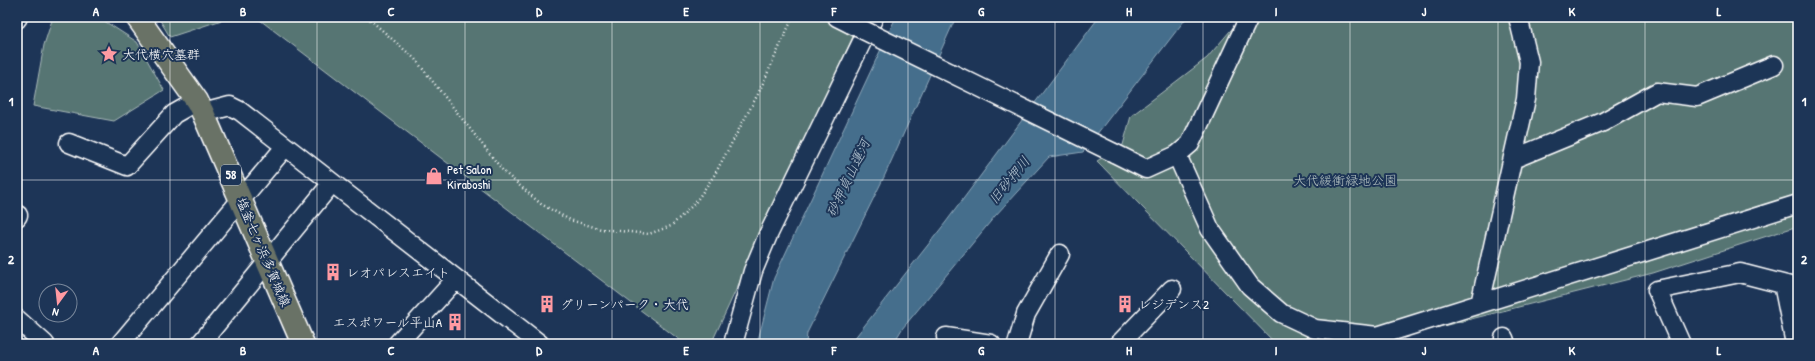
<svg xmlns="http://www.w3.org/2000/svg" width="1815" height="361" font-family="'Patrick Hand','Klee One',sans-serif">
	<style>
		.green { fill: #567573; stroke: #aabab9 }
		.water { fill: #446e8c; stroke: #8fa8ba }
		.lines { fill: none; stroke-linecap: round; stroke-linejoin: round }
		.minor-casing { stroke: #fff; stroke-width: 21 }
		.major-casing { stroke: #fff; stroke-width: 25 }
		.path { stroke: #fff; stroke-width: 2.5; stroke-dasharray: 1 3; stroke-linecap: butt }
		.minor { stroke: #1d3557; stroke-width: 18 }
		.major { stroke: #697266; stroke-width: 22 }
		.minor-bridge-casing { stroke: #fff; stroke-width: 21; stroke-linecap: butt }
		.minor-bridge { stroke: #1d3557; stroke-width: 18 }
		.grid { fill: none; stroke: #fff; stroke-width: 1; stroke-opacity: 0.55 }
		.labels { text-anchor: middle; stroke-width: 4; stroke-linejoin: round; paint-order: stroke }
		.shield { fill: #1d3557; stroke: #bbc2cd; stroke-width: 1 }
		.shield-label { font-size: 12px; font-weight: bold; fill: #fff }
		.poi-label { font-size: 13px; fill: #fff; stroke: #1d3557; text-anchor: start }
		.park-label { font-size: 13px; fill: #b3c1c0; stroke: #1d3557 }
		.street-label { font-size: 13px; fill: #fff; stroke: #1d3557 }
		.water-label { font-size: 14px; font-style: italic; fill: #b4c5d1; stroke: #1d3557 }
		.neatline { fill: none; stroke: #fff; stroke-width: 1.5 }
		.grid-label { font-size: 13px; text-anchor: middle; font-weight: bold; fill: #fff }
	</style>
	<rect width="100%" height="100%" fill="#1d3557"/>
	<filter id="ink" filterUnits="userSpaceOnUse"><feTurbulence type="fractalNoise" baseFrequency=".025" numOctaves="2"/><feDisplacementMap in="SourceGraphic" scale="8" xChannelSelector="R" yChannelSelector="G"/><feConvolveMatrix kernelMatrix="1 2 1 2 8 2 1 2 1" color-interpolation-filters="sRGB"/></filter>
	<g filter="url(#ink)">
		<path class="green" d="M53 17H98L137 42 164 90 114 121 33 106 44 45Z
			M158 17H231L170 37Z
			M256 17H862L711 344H685Z
			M1242 17H1798V226L1653 273 1372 344H1276L1097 161 1123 145 1131 116 1207 58Z"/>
		<path class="water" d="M896 17H956L884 177 807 333 806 344H757L774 278Z
			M1099 17H1187L1083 152 1049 157 995 216 902 329 893 344H850L946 222Z"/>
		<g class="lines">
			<g class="minor-casing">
				<path id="minor" d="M837 17 851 24
					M17 19 18 17
					M203 113 230 106 240 111 540 344
					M69 143 127 166 174 114 197 101
					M1114 153 1146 169 1177 155 1190 144 1249 17
					M1177 155 1210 229 1250 286 1281 313 1315 329 1377 336 1798 204
					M1513 159 1603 122 1657 92 1697 97 1774 65
					M17 217 18 215
					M1783 284 1795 344
					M1480 304 1526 99 1529 62 1518 17
					M17 319 45 344
					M946 337 991 344
					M1504 338 1506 344
					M120 344 285 147
					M200 344 332 183
					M397 344 455 280
					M733 344 753 271 768 235 874 17
					M1017 344 1026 314 1060 254
					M1119 344 1172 289
					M1681 344 1657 290 1740 273 1798 288"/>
			</g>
			<g class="major-casing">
				<path id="major" d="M137 17 197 101 203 113 303 344"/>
			</g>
			<path class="path" d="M367 17 415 59 504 172 541 204 570 220 601 229 649 234 671 226 695 203 715 174 758 94 793 17"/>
			<use href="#minor" class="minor"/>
			<use href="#major" class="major"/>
			<g class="minor-bridge-casing">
				<path id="minor-bridge" d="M851 24 1114 153"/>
			</g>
			<use href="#minor-bridge" class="minor-bridge"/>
		</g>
	</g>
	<path class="grid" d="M170 17V344M317 17V344M465 17V344M612 17V344M760 17V344M908 17V344M1055 17V344M1203 17V344M1350 17V344M1498 17V344M1645 17V344M17 180H1798"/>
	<defs>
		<g id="sight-bare" transform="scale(1.38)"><path d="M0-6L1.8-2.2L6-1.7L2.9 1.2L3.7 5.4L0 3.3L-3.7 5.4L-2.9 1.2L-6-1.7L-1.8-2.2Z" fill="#ff9aa2" stroke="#1d3557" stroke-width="2.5" paint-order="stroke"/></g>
		<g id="shop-bare" transform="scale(1.38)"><path d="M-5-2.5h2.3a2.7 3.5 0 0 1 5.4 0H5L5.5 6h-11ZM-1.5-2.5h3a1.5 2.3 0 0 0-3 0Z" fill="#ff9aa2" stroke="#1d3557" stroke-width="2.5" paint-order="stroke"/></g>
		<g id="building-bare" transform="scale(1.38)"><path d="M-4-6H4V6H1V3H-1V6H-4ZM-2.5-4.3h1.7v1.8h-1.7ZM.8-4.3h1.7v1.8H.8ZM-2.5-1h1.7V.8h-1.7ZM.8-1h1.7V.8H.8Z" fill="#ff9aa2" stroke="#1d3557" stroke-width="2.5" paint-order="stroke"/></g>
	</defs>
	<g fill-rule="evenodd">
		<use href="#sight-bare" x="109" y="54"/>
		<use href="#shop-bare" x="434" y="176"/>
		<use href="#building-bare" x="333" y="272"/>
		<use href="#building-bare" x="547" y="304"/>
		<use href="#building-bare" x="1125" y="304"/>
		<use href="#building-bare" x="455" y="322"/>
	</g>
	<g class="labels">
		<rect class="shield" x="221" y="165" width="20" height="20" rx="3"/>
		<g class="shield-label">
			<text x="231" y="179">58</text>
		</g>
		<g class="poi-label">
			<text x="122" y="59">大代横穴墓群</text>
			<text x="447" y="174">Pet Salon<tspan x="447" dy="15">Kiraboshi</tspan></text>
			<text x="346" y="277">レオパレスエイト</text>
			<text x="560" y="309">グリーンパーク・大代</text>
			<text x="1138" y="309">レジデンス2</text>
			<text x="442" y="327" text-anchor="end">エスポワール平山A</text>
		</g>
		<g class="park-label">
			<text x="1345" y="185">大代緩衝緑地公園</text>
		</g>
		<g class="street-label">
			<text transform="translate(264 252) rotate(67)" y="5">塩釜七ヶ浜多賀城線</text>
		</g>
		<g class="water-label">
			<text transform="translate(848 178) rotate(-65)" y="5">砂押貞山運河</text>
			<text transform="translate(1009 180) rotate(-51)" y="5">旧砂押川</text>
		</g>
	</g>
	<rect width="1815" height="361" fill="none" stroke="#1d3557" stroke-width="44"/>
	<g transform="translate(58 303) rotate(195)"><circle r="19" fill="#1d3557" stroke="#77869a"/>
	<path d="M0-3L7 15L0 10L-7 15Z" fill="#ff9aa2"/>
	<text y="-6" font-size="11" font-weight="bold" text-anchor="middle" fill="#ffffff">N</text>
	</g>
	<rect x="22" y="22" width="1771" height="317" class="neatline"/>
	<g class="grid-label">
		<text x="96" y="16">A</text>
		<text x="243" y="16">B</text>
		<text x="391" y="16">C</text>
		<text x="539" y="16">D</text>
		<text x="686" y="16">E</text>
		<text x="834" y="16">F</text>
		<text x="981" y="16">G</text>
		<text x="1129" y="16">H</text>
		<text x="1276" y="16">I</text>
		<text x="1424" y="16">J</text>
		<text x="1572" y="16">K</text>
		<text x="1719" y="16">L</text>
		<text x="11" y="106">1</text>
		<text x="1804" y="106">1</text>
		<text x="11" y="264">2</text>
		<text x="1804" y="264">2</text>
		<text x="96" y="355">A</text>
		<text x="243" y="355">B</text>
		<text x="391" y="355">C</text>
		<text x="539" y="355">D</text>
		<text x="686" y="355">E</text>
		<text x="834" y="355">F</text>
		<text x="981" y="355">G</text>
		<text x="1129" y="355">H</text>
		<text x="1276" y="355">I</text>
		<text x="1424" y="355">J</text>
		<text x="1572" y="355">K</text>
		<text x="1719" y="355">L</text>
	</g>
</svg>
